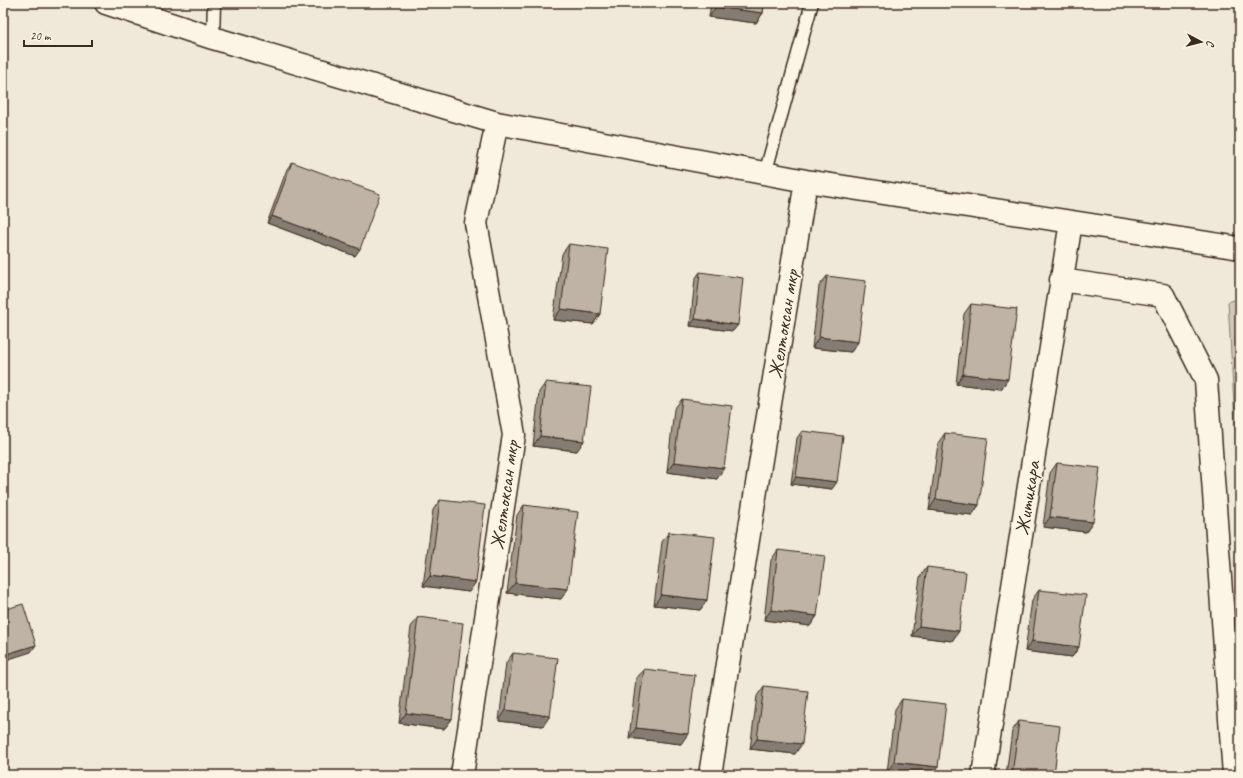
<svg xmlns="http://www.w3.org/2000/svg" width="1243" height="778" font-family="Caveat,sans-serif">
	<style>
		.green { fill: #d2c9ba; stroke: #867a6c }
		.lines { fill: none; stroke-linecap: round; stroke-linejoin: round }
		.lane-casing { stroke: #3b2a1e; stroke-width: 15 }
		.street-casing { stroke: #3b2a1e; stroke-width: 25 }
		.lane { stroke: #fcf5e5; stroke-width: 12 }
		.street { stroke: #fcf5e5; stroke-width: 22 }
		.wall { fill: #a39a8d; stroke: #3b2a1e }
		.shaded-wall { fill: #857d73; stroke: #3b2a1e }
		.building { fill: #beb3a4; stroke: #3b2a1e }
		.labels { text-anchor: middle; stroke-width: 3; stroke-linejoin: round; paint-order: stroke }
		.street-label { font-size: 20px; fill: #3b2a1e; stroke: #fcf5e5 }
	</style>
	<rect width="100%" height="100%" fill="#f0e9d9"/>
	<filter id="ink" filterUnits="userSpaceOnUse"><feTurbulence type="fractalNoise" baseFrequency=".025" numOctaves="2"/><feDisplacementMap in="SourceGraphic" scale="8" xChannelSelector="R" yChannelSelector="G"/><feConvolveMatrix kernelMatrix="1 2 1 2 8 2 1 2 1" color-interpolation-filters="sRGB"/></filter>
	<g filter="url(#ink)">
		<path class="green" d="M1240 298V510L1228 302Z"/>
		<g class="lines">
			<g class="lane-casing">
				<path id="lane" d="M213 38 214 3
					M765 174 812 3"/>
			</g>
			<g class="street-casing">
				<path id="street" d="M106 3 213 38 497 123 806 181 1240 248
					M1061 280 1163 295 1206 380 1234 775
					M462 775 514 435 476 223 497 123
					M710 775 806 181
					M983 775 1071 222"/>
			</g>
			<use href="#lane" class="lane"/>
			<use href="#street" class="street"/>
		</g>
		<path class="wall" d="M711 3H764L763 13 756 23 709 17Z
			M292 162 355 256 267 223 287 169Z
			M569 244 600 314 593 324 553 320 562 254Z
			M700 272 733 331 690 326 695 279Z
			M827 276 858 342 851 352 812 348 819 286Z
			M971 304 1008 379 1001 389 956 384 964 314Z
			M546 382 577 451 533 446 539 392Z
			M682 399 717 479 667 472 674 409Z
			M802 431 832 489 791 484 797 438Z
			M945 433 979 505 972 515 929 510 938 443Z
			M1057 463 1093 522 1086 532 1043 527 1050 473Z
			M440 500 469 592 423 586 433 510Z
			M524 505 561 599 507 593 517 515Z
			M669 532 707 600 700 610 654 605 662 542Z
			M778 550 817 616 810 626 764 620 771 560Z
			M927 567 959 631 952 641 912 636 920 577Z
			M1039 590 1079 647 1072 657 1025 651 1032 600Z
			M418 617 452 719 444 729 399 723 411 627Z
			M513 653 543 726 499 721 506 663Z
			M644 669 681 744 629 738 636 679Z
			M764 686 795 754 750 749 757 696Z
			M902 699 938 767 933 775H912L887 772 895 709Z
			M1019 721 1054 775H1006L1012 731Z"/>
		<path class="shaded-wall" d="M716 7 763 13 756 23 709 17Z
			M272 216 360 249 355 256 267 223Z
			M561 309 600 314 593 324 553 320Z
			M695 319 738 325 733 331 690 326Z
			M819 337 858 342 851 352 812 348Z
			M963 374 1008 379 1001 389 956 384Z
			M540 436 584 441 577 451 533 446Z
			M674 462 724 468 717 479 667 472Z
			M796 477 837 482 832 489 791 484Z
			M936 499 979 505 972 515 929 510Z
			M1050 517 1093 522 1086 532 1043 527Z
			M430 576 476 582 469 592 423 586Z
			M515 583 568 589 561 599 507 593Z
			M661 595 707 600 700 610 654 605Z
			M771 610 817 616 810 626 764 620Z
			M919 626 959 631 952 641 912 636Z
			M1032 641 1079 647 1072 657 1025 651Z
			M36 645 31 652 3 661V655Z
			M506 710 550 716 543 726 499 721Z
			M406 713 452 719 444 729 399 723Z
			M636 728 688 734 681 744 629 738Z
			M757 739 802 744 795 754 750 749Z
			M894 762 938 767 933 775H912L887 772Z"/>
		<path class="building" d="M717 3H764L763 13 716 7Z
			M292 162 380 194 360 249 272 216Z
			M569 244 608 249 600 314 561 309Z
			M700 272 743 278 738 325 695 319Z
			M827 276 866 281 858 342 819 337Z
			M971 304 1017 309 1008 379 963 374Z
			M546 382 591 387 584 441 540 436Z
			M682 399 732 406 724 468 674 462Z
			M802 431 843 436 837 482 796 477Z
			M945 433 988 438 979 505 936 499Z
			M1057 463 1100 468 1093 522 1050 517Z
			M440 500 485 505 476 582 430 576Z
			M524 505 578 512 568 589 515 583Z
			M669 532 715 537 707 600 661 595Z
			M778 550 825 556 817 616 771 610Z
			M927 567 966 572 959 631 919 626Z
			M1039 590 1086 595 1079 647 1032 641Z
			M23 604 36 645 3 655V610Z
			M418 617 463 623 452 719 406 713Z
			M513 653 558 658 550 716 506 710Z
			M644 669 695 675 688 734 636 728Z
			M764 686 808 691 802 744 757 739Z
			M902 699 946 704 938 767 894 762Z
			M1019 721 1060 726 1054 775H1012Z"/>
	</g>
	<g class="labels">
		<g class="street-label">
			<text transform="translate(783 324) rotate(-81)" y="7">Желтоксан мкр</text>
			<text transform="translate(504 495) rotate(-82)" y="7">Желтоксан мкр</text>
			<text transform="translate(1027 498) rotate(-81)" y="7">Житикара</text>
		</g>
	</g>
	<rect width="1243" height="778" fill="none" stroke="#fcf5e5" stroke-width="16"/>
	<rect x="8" y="8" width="1227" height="762" fill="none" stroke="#3b2a1e" stroke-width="1.5" filter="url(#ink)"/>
	<g transform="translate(1201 42) rotate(97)" stroke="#fcf5e5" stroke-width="3" paint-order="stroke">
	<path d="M0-3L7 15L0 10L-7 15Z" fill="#3b2a1e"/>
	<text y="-6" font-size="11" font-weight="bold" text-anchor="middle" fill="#3b2a1e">С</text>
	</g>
	<path d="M24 40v6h68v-6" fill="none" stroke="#3b2a1e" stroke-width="2"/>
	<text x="30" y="40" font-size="12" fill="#3b2a1e" stroke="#fcf5e5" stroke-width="3" paint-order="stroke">20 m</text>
</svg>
